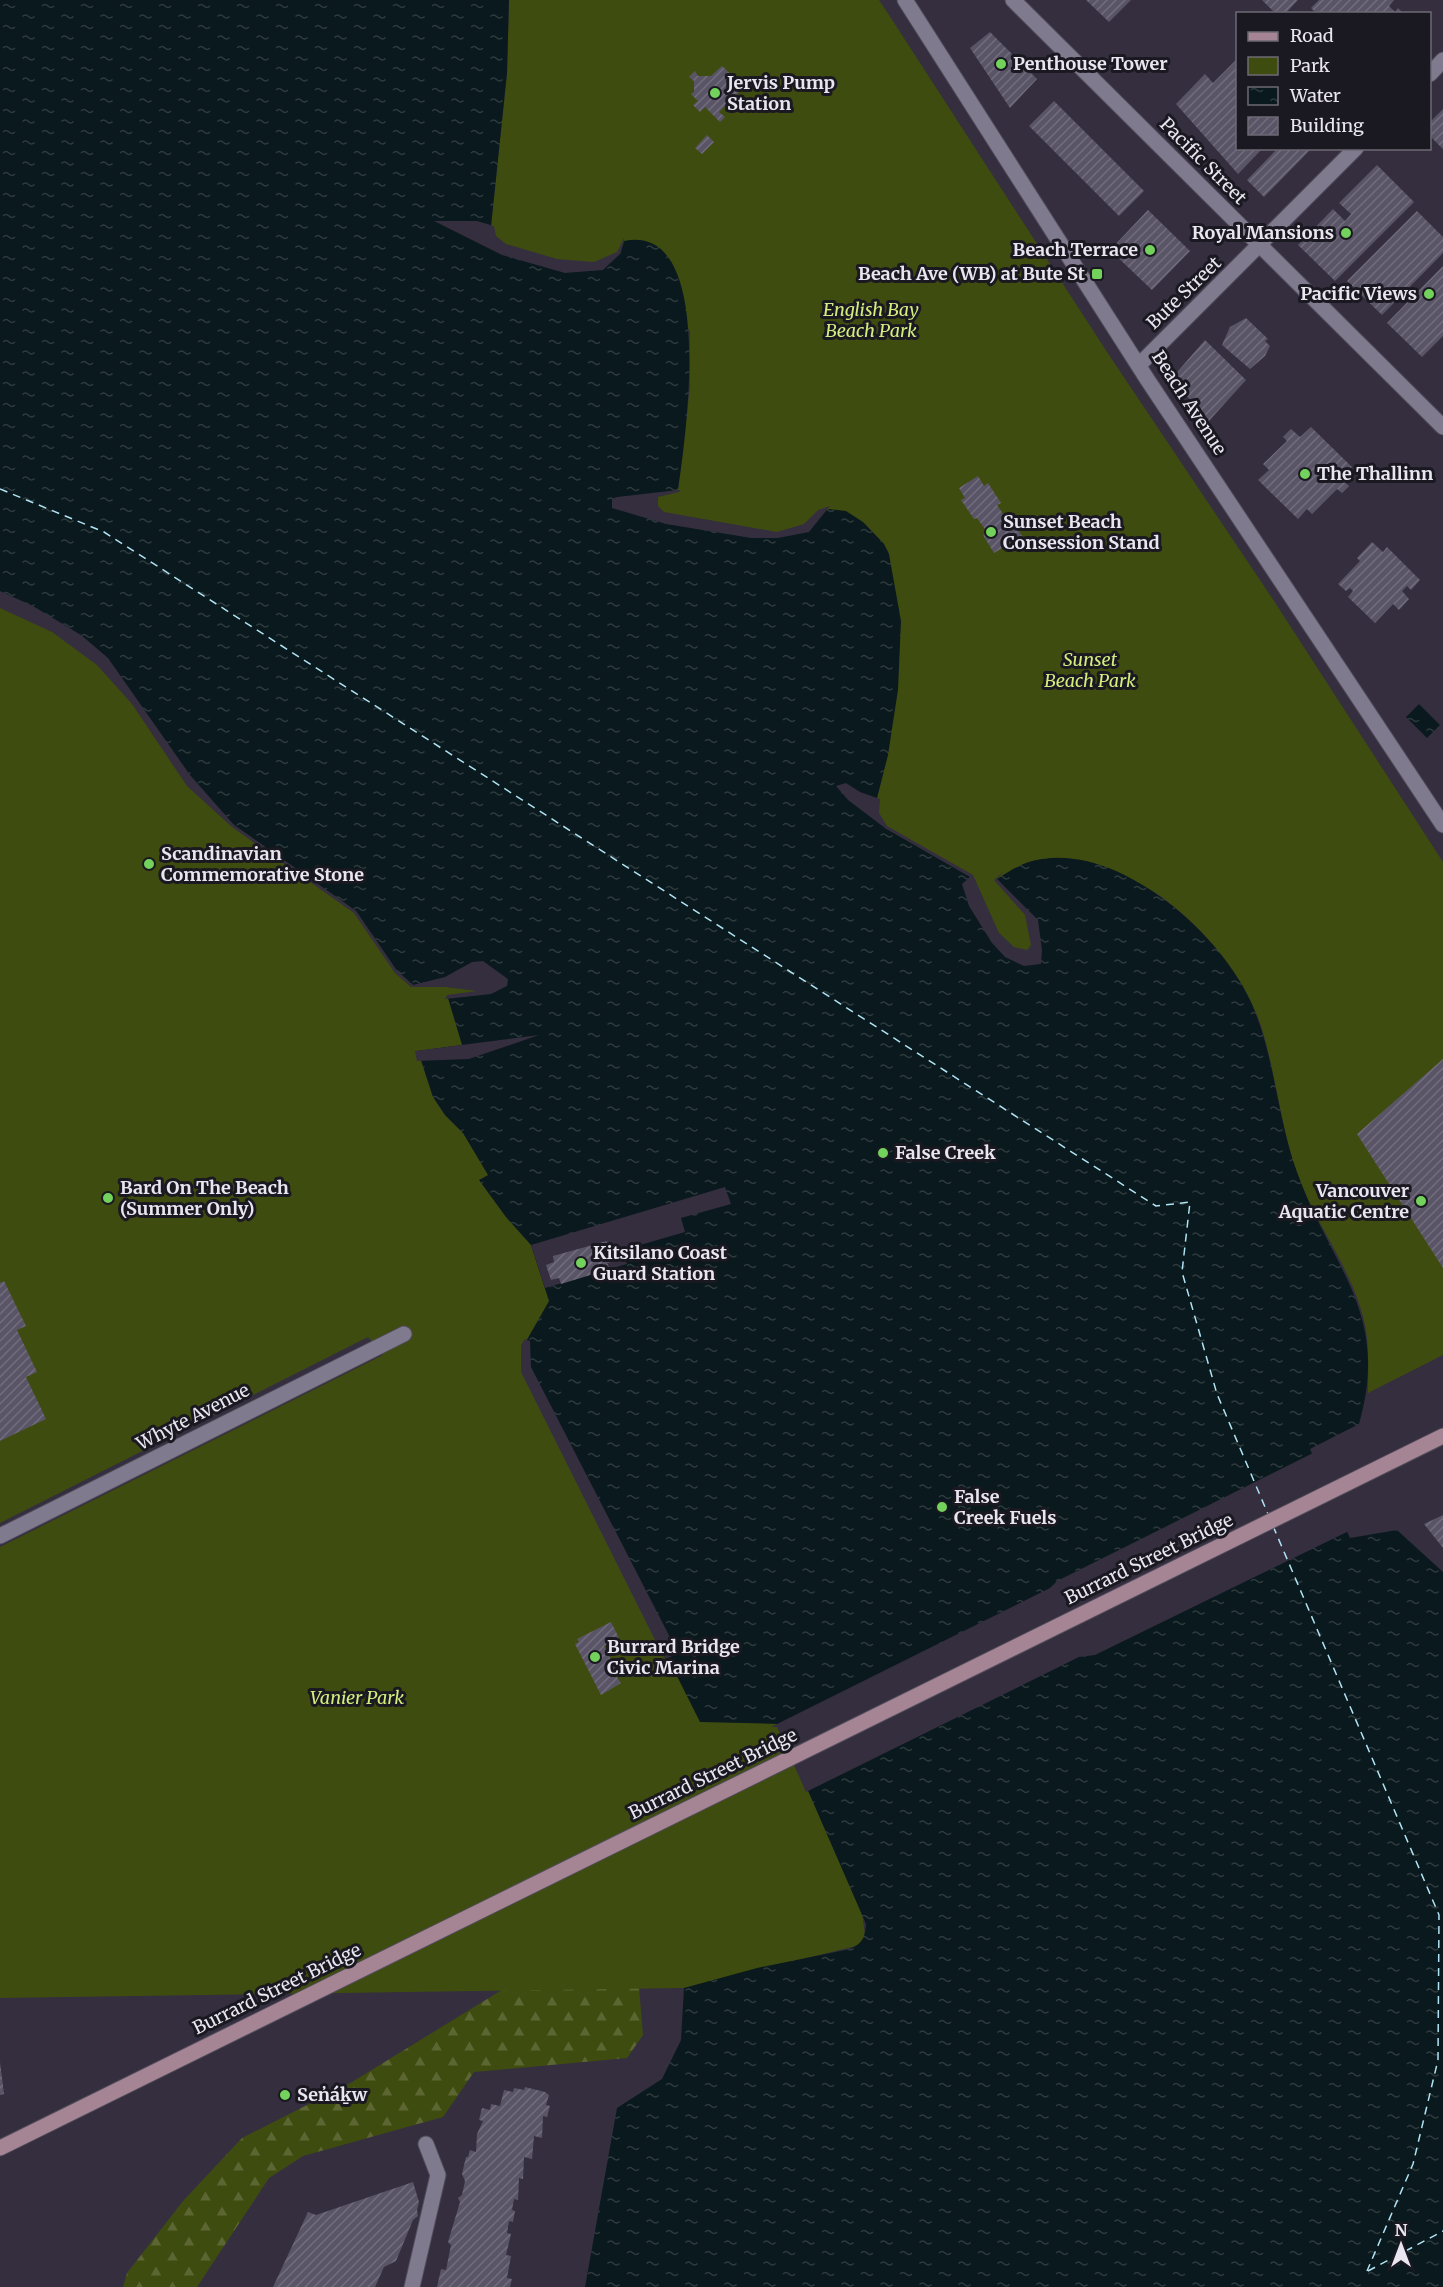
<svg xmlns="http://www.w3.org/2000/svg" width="1443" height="2287" font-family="Merriweather,serif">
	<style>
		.forest { fill: url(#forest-firs) }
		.park { fill: #3f4c0f }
		.water { fill: url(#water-ripples) }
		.pier { fill: #342e3f }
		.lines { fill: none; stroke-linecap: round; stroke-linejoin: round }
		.ferry { stroke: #b0e3f3; stroke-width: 1.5; stroke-dasharray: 8 6; stroke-linecap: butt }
		.building { fill: url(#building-hatch) }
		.minor-casing { stroke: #514c5b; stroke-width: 17 }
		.tertiary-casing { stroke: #514c5b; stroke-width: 17 }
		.secondary-casing { stroke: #514c5b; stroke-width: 17 }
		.minor { stroke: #807a8e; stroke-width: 15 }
		.tertiary { stroke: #807a8e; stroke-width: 15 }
		.secondary { stroke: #a58594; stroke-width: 15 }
		.poi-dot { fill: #73d25c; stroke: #1a1820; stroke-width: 2 }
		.labels { text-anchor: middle; stroke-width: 6; stroke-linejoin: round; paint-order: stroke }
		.poi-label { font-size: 18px; font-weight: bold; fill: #e9e6f1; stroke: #1a1820; text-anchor: start }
		.street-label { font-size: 18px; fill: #e9e6f1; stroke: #1a1820 }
		.park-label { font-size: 18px; font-style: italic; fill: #d3ee7e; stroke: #1a1820 }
	</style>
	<defs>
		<pattern id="forest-firs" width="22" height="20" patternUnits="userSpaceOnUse" patternTransform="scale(1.5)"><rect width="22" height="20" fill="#3f4c0f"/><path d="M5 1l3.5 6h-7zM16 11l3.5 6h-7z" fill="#5b6632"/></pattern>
		<pattern id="water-ripples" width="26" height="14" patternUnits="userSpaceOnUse" patternTransform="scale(1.5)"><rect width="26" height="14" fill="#0a191d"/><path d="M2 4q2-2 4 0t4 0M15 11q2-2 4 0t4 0" fill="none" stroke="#2e3a3e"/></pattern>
		<pattern id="building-hatch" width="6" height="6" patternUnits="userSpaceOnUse" patternTransform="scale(1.5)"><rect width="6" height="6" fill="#5a5467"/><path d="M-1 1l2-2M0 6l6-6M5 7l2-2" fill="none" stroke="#726d7d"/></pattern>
	</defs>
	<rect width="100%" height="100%" fill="#342e3f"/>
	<path class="forest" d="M636 1951 643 2035 627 2058 474 2072 443 2117 303 2156 269 2178 197 2287H123L127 2273 183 2201 242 2138 352 2082 536 1969Z"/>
	<path class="park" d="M509 0H879L891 18 1107 352 1274 601 1443 862V1355L1368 1393C1368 1372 1369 1351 1366 1330 1356 1273 1315 1225 1296 1171 1280 1124 1276 1073 1261 1026 1244 974 1196 918 1151 890 1139 883 1122 879 1108 875 1059 858 1044 849 997 879L1028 913 1034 946 1029 952 1013 950 885 828 876 814 877 798 888 754 889 554 884 544 863 522 805 527 777 535 663 515 657 510 656 495 678 489 690 387V331L620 254 595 265 557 262 505 247 494 238 491 226 507 73Z
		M0 605 53 630 99 662 234 825 356 911 397 971 479 990 462 1045 418 1051 433 1097 445 1115 463 1133 489 1175 480 1181 506 1217 531 1245 550 1301 524 1345 779 1724 862 1913 865 1935 860 1945 684 1988 0 1998V1547L383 1355 368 1337 0 1523Z"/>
	<path class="water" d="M0 0H509L507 73 491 226 494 238 505 247 557 262 594 265 620 254 624 241C718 222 685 441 678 490L656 495 654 500 663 515 777 535 805 527 819 513 829 509 846 511 863 522 884 544 889 554 901 621 898 690 888 755 877 798 876 814 885 828 971 877 997 935 1020 953 1032 950 1028 913 997 879C1011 870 1025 861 1042 859 1122 846 1221 934 1251 1002 1275 1056 1277 1117 1297 1172 1331 1268 1391 1312 1359 1424L1310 1449 1350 1538 1397 1530 1443 1572V2287H585L617 2108 662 2079 681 2040 684 1988 757 1968 850 1949C863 1943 865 1937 866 1924L779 1724 700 1722 524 1371V1345L549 1301 531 1245 506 1217 479 1180 488 1175 463 1133 445 1115 433 1097 418 1051 462 1045 448 998 478 995V987L413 985 397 971 356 911 234 825 189 784 135 702 99 662 53 630 0 605Z
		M1419 704 1440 725 1427 738 1406 717Z"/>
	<path class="pier" d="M434 221H477L494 226 496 236 506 244 557 259 594 262 617 252 624 238V241L620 254 603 270 565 273 502 255Z
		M678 490H681L679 492 658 497V506L664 512 777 532 804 524 818 510 830 506 809 532 778 538H751L666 524 612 508V499L617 497Z
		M0 591 33 606 81 635 108 658 190 775 234 825 356 911 397 971 413 985 445 977 472 962 483 961 508 979 507 986 491 994 445 999 447 995 477 991 445 987H411L395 973 354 913 232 827 187 786 132 704 97 665 52 632 0 608Z
		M846 783 860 792 880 799 879 813 887 826 973 875 999 933 1014 947 1027 950 1031 945 1025 915 994 880 1004 871 997 879 1038 920 1042 950 1041 964 1024 966 1005 957 992 943 969 906 962 884 970 877 885 828 848 800 836 786Z
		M539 1035 469 1059 417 1061 415 1051Z
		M725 1187 731 1204 681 1218 685 1232 623 1250 627 1264 545 1288 531 1245Z
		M525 1339 530 1341 531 1367 675 1647 671 1657 664 1658 521 1372V1345Z
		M1315 1452 1349 1531 1095 1655 1079 1657 806 1792 777 1727H771L1050 1588 1057 1581Z"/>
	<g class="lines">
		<path class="ferry" d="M0 489 104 532 1156 1206 1190 1202 1182 1272 1217 1394 1268 1514
			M1273 1526 1439 1915 1438 2060 1413 2164 1367 2271
			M1368 2271 1443 2231"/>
	</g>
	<path class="building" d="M1086 0H1131L1109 22Z
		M1262 0H1298L1285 14H1276Z
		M1319 0H1394L1389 6 1395 12 1398 8 1404 14H1317L1311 8Z
		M990 32 1037 79 1010 108 970 48Z
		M1238 58V148H1263L1238 174 1176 104 1205 74 1213 83Z
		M722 66 744 87 719 112 725 117 720 122 705 107 700 112 693 105 698 101 691 94 694 92V81L689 77 695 71 698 76H711Z
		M1054 101 1144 191 1119 216 1029 126Z
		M1443 109V149L1430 136V122Z
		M707 135 714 142 702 154 695 148Z
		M1278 148H1312L1264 197 1247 180Z
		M1377 165 1414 202 1335 281 1298 245 1333 209 1345 221 1351 214 1339 203Z
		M1148 210 1190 251 1152 290 1110 250Z
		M1417 211 1443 237V253L1382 315 1347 281Z
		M1443 266V336L1422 357 1387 323Z
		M1246 318 1268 339 1265 341 1270 346 1265 356 1250 369 1222 345 1230 327Z
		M1205 340 1246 380 1208 422 1172 378Z
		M1311 427 1352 467 1340 478 1349 486 1342 493 1337 489 1312 514 1307 509 1298 519 1258 480 1269 470 1263 464 1287 441 1283 437 1291 429 1300 437Z
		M978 476 984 486 988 483 1001 503 997 505 1007 520 1011 518 1022 536 994 553 983 535 987 532 977 518 974 519 961 500 965 498 959 488Z
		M1372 542 1383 552 1387 547 1420 580 1411 590 1407 586 1402 591 1409 599 1399 610 1393 604 1375 623 1348 597 1353 591 1350 588 1346 591 1338 584 1360 561 1357 558Z
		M1443 1059V1268L1357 1134Z
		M607 1241 614 1261 607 1263 610 1269 561 1284 559 1278 551 1280 546 1265 554 1262 553 1256Z
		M4 1281 26 1326 17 1330 37 1372 26 1377 46 1419 0 1441V1283Z
		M1443 1515V1548L1424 1524Z
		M611 1622 619 1638 604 1646 615 1668 613 1672 621 1683 601 1695 575 1644 579 1642 577 1639Z
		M0 2062 4 2094 0 2095Z
		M525 2087 545 2092 549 2095 546 2105 550 2106 547 2117 543 2116 542 2138 534 2136 532 2159 524 2157 523 2179 519 2178 518 2200 514 2199 512 2210 515 2211 513 2222 509 2221 507 2233 511 2234 506 2255 511 2256 507 2278 512 2279 510 2287H437L441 2269 446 2270 451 2245 448 2242 460 2202 458 2198 462 2195 465 2181 462 2174 466 2157H468L470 2150 476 2152 477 2134 483 2121 479 2120 482 2108 490 2110 491 2104 500 2106 504 2090 513 2092 514 2088 524 2090Z
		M413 2182 419 2202 417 2210 418 2216 413 2220 396 2261 384 2267 375 2287H273L308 2212 316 2215Z"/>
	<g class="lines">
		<g class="minor-casing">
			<path id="minor" d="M1430 74 1443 60
				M1140 364 1356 148
				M0 1536 404 1334
				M412 2287 438 2175 426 2144"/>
		</g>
		<g class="tertiary-casing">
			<path id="tertiary" d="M905 0 1147 379 1443 825
				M1013 0 1443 427"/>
		</g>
		<g class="secondary-casing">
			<path id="secondary" d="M0 2148 1443 1436"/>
		</g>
		<use href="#minor" class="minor"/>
		<use href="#tertiary" class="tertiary"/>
		<use href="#secondary" class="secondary"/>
	</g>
	<g class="poi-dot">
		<circle cx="1001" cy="64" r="6"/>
		<circle cx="715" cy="93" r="6"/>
		<circle cx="1346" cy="233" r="6"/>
		<circle cx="1150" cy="250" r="6"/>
		<rect x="1091" y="268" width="12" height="12" rx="3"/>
		<circle cx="1429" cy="294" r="6"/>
		<circle cx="1305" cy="474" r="6"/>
		<circle cx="991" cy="532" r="6"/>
		<circle cx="149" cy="864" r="6"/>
		<circle cx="883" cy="1153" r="6"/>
		<circle cx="108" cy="1198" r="6"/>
		<circle cx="1421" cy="1201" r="6"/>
		<circle cx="581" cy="1263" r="6"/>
		<circle cx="942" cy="1507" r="6"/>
		<circle cx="595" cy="1657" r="6"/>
		<circle cx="285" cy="2095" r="6"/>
	</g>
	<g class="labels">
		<g class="poi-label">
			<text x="1013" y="70">Penthouse Tower</text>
			<text x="727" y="89">Jervis Pump<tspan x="727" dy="21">Station</tspan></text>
			<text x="1334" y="239" text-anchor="end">Royal Mansions</text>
			<text x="1138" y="256" text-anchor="end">Beach Terrace</text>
			<text x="1085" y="280" text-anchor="end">Beach Ave (WB) at Bute St</text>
			<text x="1417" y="300" text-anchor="end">Pacific Views</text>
			<text x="1317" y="480">The Thallinn</text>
			<text x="1003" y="528">Sunset Beach<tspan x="1003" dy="21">Consession Stand</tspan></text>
			<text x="161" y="860">Scandinavian<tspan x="161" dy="21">Commemorative Stone</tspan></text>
			<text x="895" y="1159">False Creek</text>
			<text x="120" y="1194">Bard On The Beach<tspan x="120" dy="21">(Summer Only)</tspan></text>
			<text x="1409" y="1197" text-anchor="end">Vancouver<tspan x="1409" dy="21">Aquatic Centre</tspan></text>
			<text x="593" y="1259">Kitsilano Coast<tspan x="593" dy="21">Guard Station</tspan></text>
			<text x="954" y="1503">False<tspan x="954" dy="21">Creek Fuels</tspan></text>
			<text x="607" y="1653">Burrard Bridge<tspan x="607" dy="21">Civic Marina</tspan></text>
			<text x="297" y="2101">Sen̓áḵw</text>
		</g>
		<g class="street-label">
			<text transform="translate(1203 161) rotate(45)" y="6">Pacific Street</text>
			<text transform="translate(1184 293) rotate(-44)" y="6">Bute Street</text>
			<text transform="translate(1189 403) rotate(57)" y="6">Beach Avenue</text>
			<text transform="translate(193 1417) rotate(-27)" y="6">Whyte Avenue</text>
			<text transform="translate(1149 1559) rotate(-26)" y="6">Burrard Street Bridge</text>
			<text transform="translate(713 1774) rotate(-26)" y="6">Burrard Street Bridge</text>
			<text transform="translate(277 1989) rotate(-26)" y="6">Burrard Street Bridge</text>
		</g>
		<g class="park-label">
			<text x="871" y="316">English Bay<tspan x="871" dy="21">Beach Park</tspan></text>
			<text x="1090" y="666">Sunset<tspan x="1090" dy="21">Beach Park</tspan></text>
			<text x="357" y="1704">Vanier Park</text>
		</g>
	</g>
	<rect x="1236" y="12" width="195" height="138" fill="#1a1820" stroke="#6d6a74" stroke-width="1.5"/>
	<rect x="1248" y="32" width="30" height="9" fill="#a58594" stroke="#6d6a74" stroke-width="1.5"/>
	<text x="1290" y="42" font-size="18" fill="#e9e6f1">Road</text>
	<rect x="1248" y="57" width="30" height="18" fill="#3f4c0f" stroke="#6d6a74" stroke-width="1.5"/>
	<text x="1290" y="72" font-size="18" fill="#e9e6f1">Park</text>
	<rect x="1248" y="87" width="30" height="18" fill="url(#water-ripples)" stroke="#6d6a74" stroke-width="1.5"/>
	<text x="1290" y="102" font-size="18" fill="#e9e6f1">Water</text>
	<rect x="1248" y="117" width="30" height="18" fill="url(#building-hatch)" stroke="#6d6a74" stroke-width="1.5"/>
	<text x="1290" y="132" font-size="18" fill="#e9e6f1">Building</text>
	<g transform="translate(1401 2245)" stroke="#1a1820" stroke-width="4.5" paint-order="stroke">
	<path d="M0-4.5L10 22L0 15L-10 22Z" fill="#e9e6f1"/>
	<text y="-9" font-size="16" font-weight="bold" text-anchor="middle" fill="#e9e6f1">N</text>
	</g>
</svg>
